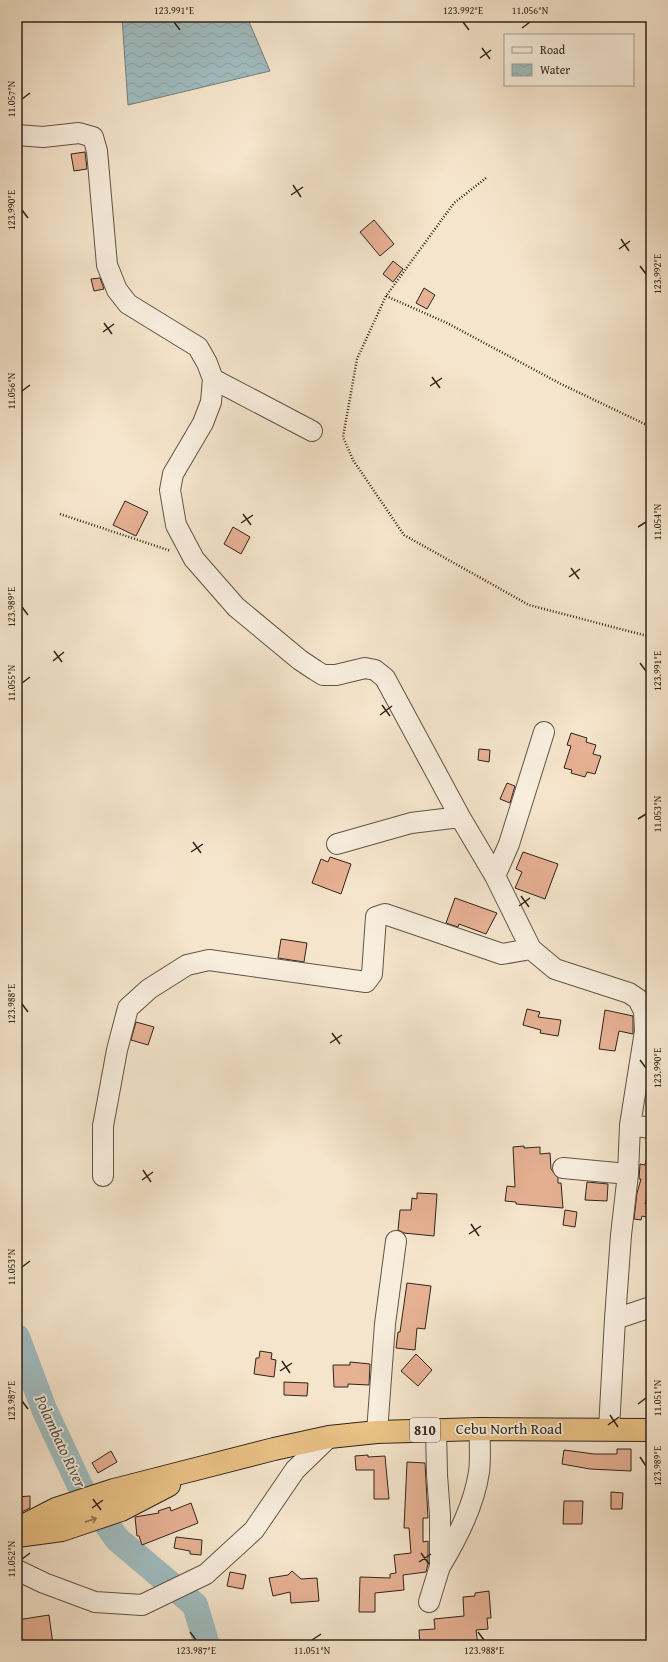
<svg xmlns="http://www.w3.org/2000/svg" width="668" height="1662" font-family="'Gentium Book Plus',serif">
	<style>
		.water { fill: url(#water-waves); stroke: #73807e }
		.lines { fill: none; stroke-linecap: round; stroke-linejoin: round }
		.river { stroke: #a0bdc1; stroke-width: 26 }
		.building { fill: #e7b194; stroke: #30241a }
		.minor-casing { stroke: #615446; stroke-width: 22 }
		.highway-casing { stroke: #30241a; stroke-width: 24 }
		.path { stroke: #30241a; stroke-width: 2.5; stroke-dasharray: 1 2; stroke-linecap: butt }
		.minor { stroke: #f8eede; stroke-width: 20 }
		.highway { stroke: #eac286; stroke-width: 22 }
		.oneway { stroke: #8d7350 }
		.ticks { fill: none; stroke: #30241a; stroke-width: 1.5 }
		.labels { text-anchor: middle; stroke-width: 3.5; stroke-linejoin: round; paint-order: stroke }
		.shield { fill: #f8eede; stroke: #6c6155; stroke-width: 1 }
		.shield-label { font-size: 14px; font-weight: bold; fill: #30241a }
		.street-label { font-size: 15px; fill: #30241a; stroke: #f8eede }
		.water-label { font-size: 16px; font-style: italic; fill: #52524c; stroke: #f8eede }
		.neatline { fill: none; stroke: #30241a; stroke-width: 1.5 }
		.ticks-label { font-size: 10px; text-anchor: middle; fill: #30241a }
	</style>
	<defs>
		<pattern id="water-waves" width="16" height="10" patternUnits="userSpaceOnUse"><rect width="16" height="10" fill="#a0bdc1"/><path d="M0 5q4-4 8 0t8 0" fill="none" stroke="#8aa2a5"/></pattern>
	</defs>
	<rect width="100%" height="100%" fill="#f5e5cc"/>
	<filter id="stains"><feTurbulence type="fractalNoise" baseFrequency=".005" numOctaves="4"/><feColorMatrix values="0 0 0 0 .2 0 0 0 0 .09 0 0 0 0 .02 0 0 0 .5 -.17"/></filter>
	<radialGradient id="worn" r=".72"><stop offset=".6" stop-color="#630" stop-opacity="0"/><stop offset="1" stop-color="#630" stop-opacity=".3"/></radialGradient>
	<path class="water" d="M122 17H247L270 71 128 105Z"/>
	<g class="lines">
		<path class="river" d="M17 1337 44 1409 81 1488 117 1539 195 1605 207 1645"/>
	</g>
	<path class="building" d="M85 152 87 169 74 171 71 154Z
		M374 220 394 244 380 256 360 232Z
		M393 261 403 269 393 282 383 274Z
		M100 278 104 289 94 291 91 279Z
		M424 288 435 295 427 309 416 303Z
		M125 501 148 512 136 536 113 525Z
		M233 527 250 537 241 554 224 544Z
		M571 733 587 738 586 742 596 745 593 754 601 756 595 774 587 772 585 777 571 773 572 770 564 768 571 746 567 745Z
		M479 749 490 750 489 762 478 760Z
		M507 783 515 786 510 803 500 799Z
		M523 852 558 864 545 899 515 888 522 872 516 869Z
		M330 857 351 864 341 894 312 883 321 859 328 862Z
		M455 898 497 913 486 934 459 924 458 927 446 923Z
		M281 939 307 943 304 962 278 958Z
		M527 1009 540 1012 538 1017 561 1020 558 1036 540 1033 541 1030 523 1025Z
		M605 1010 633 1016V1034L619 1031 615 1051 599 1049Z
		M136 1022 154 1027 148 1045 131 1040Z
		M524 1146V1148L540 1147V1154L550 1153 551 1169 558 1178V1183H561L563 1208 516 1204V1202L505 1201 507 1186 515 1187 513 1147Z
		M647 1156H651V1184L645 1204 651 1205V1218L642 1216 641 1220 634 1219 637 1193 641 1179H639L640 1164 645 1165Z
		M587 1182 608 1184 607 1201 585 1200Z
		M417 1193 437 1194 434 1236 404 1233 398 1230 400 1210H411L412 1198 417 1199Z
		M565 1210 577 1212 575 1227 563 1225Z
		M407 1283 431 1286 425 1329 417 1328 415 1350 396 1348 398 1332H400Z
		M260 1351 272 1353 271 1359 276 1360 274 1377 254 1374 256 1358H259Z
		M416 1354 432 1370 418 1386 401 1371Z
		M350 1362 370 1364 369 1385 348 1384V1387H334L333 1365H350Z
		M284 1382 308 1383 307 1396 284 1395Z
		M617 1449H631V1471L590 1469 562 1464 564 1450 594 1454H617Z
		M111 1451 117 1462 98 1473 92 1463Z
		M368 1455V1457L385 1456 389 1499H374V1470H356L355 1456Z
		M407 1462 425 1463 428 1518H423V1542L428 1541V1564L426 1572 403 1575 404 1590 375 1593V1612H359L360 1577 390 1578V1574L396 1573 394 1555 411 1553 409 1528H404Z
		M611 1492 623 1493 622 1509H611Z
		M30 1496V1508L17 1514V1497Z
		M564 1501H583L582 1524H563Z
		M191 1503 198 1523 142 1545 139 1536H137L135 1517 159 1513 158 1511 170 1507 171 1511Z
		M176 1537 202 1540 201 1555 190 1554V1551L174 1548Z
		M292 1571 301 1579 317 1578 319 1601 291 1603 290 1592 273 1596 269 1578 288 1575Z
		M230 1572 246 1575 243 1589 227 1586Z
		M489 1591 491 1618H487L488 1629 476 1630 478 1645H420L419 1630 435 1629 434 1619 464 1616 463 1597 475 1596V1593Z
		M49 1615 53 1645H17V1620Z"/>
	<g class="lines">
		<g class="minor-casing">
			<path id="minor" d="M17 135 43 137 79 133 93 137 97 151 107 265 117 290 128 304 198 347 207 363 213 379 211 402 203 423 173 474 170 490 176 525 194 559 236 607 300 660 315 670 323 675H336L365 668 375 670 385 678 460 817 495 876 531 949 555 969 629 993 638 999 644 1011 645 1031 630 1125 628 1174 621 1235 615 1319 609 1429
				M213 379 312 431
				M337 844 411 823 460 817
				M495 876 509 844 544 732
				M630 1125 651 1128
				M563 1168 628 1174
				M103 1176V1126L117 1050 128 1008 149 989 187 965 209 960 366 982 372 974 376 917 385 914 502 954 531 949
				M615 1319 651 1307
				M377 1432 385 1324 396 1241
				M441 1565C458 1536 474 1505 479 1472 481 1458 479 1443 480 1429
				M17 1570 44 1583 95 1602 142 1605 206 1574 254 1530 295 1470 329 1437
				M429 1602 440 1566V1515L437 1475 436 1430"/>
		</g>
		<g class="highway-casing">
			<path id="highway" d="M17 1529 56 1509 114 1490 274 1449 329 1437 377 1432 480 1429 651 1430
				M17 1536 62 1530 121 1510 169 1485"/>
		</g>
		<path class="path" d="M486 178 454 203 386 296 357 359 343 437 353 460 404 535 529 605 651 637
			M386 296 447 323 561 384 651 427
			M60 514 171 551"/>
		<use href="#minor" class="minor"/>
		<use href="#highway" class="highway"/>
	</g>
	<defs><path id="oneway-shaft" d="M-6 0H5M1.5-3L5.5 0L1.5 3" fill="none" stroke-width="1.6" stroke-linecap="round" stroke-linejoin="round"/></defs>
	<use class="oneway" href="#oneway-shaft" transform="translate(91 1520) rotate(-19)"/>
	<path class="ticks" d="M174 22 180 30M463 22 469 30M522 28 530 22M482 48 490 59M480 58 491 50M22 99 30 93M293 185 301 197M291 195 303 187M22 210 28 218M621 239 629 251M619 249 630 241M640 266 646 274M104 323 112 334M103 332 114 324M432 377 440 388M430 386 442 378M22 391 30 385M243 514 251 525M241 523 253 515M638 527 646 522M571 568 579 579M569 577 580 569M22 607 28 615M54 651 62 662M53 661 64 652M640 663 646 671M22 683 30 677M382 705 390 716M380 715 392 706M638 819 646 814M193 842 201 853M191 852 203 844M521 896 529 907M519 906 530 898M22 1004 28 1012M332 1033 340 1044M330 1043 342 1035M640 1060 646 1068M143 1170 151 1182M142 1180 153 1172M471 1224 479 1236M469 1234 481 1226M22 1267 30 1261M282 1361 290 1373M280 1371 292 1363M22 1401 28 1409M638 1404 646 1398M610 1415 618 1427M608 1425 619 1417M640 1457 646 1466M93 1499 101 1510M92 1508 103 1500M421 1553 429 1564M22 1559 30 1553M419 1562 431 1554M190 1632 196 1640M478 1632 484 1640M312 1640 321 1634"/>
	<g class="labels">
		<rect class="shield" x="410" y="1418" width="30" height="24" rx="3"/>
		<g class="shield-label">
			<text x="425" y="1435">810</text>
		</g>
		<g class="street-label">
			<text x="509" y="1434">Cebu North Road</text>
		</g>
		<g class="water-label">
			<text transform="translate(61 1441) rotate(65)" y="6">Polambato River</text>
		</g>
	</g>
	<rect width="668" height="1662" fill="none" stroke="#f5e5cc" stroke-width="44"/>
	<rect x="504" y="34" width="130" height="52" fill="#f8eede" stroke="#a89d90"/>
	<rect x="512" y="47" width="20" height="6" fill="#f8eede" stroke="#a89d90"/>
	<text x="540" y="54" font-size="12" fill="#30241a">Road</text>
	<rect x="512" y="64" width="20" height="12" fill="url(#water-waves)" stroke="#a89d90"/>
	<text x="540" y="74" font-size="12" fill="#30241a">Water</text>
	<rect x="22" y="22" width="624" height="1618" class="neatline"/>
	<g class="ticks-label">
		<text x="174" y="14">123.991°E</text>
		<text x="463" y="14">123.992°E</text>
		<text x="530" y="14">11.056°N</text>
		<text transform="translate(11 99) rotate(-90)" y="4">11.057°N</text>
		<text transform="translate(11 210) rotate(-90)" y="4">123.990°E</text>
		<text transform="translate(657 274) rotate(-90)" y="4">123.992°E</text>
		<text transform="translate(11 391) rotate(-90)" y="4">11.056°N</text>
		<text transform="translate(657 522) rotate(-90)" y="4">11.054°N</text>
		<text transform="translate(11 607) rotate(-90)" y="4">123.989°E</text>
		<text transform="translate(657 671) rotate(-90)" y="4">123.991°E</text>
		<text transform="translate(11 683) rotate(-90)" y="4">11.055°N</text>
		<text transform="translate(657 814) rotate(-90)" y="4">11.053°N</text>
		<text transform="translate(11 1004) rotate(-90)" y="4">123.988°E</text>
		<text transform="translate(657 1068) rotate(-90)" y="4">123.990°E</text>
		<text transform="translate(11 1267) rotate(-90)" y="4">11.053°N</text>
		<text transform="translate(657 1398) rotate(-90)" y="4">11.051°N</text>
		<text transform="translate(11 1401) rotate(-90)" y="4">123.987°E</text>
		<text transform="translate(657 1466) rotate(-90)" y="4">123.989°E</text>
		<text transform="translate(11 1559) rotate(-90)" y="4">11.052°N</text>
		<text x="196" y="1654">123.987°E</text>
		<text x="312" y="1654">11.051°N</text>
		<text x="484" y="1654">123.988°E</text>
	</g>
	<rect width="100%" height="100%" filter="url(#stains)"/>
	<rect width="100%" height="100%" fill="url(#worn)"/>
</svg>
